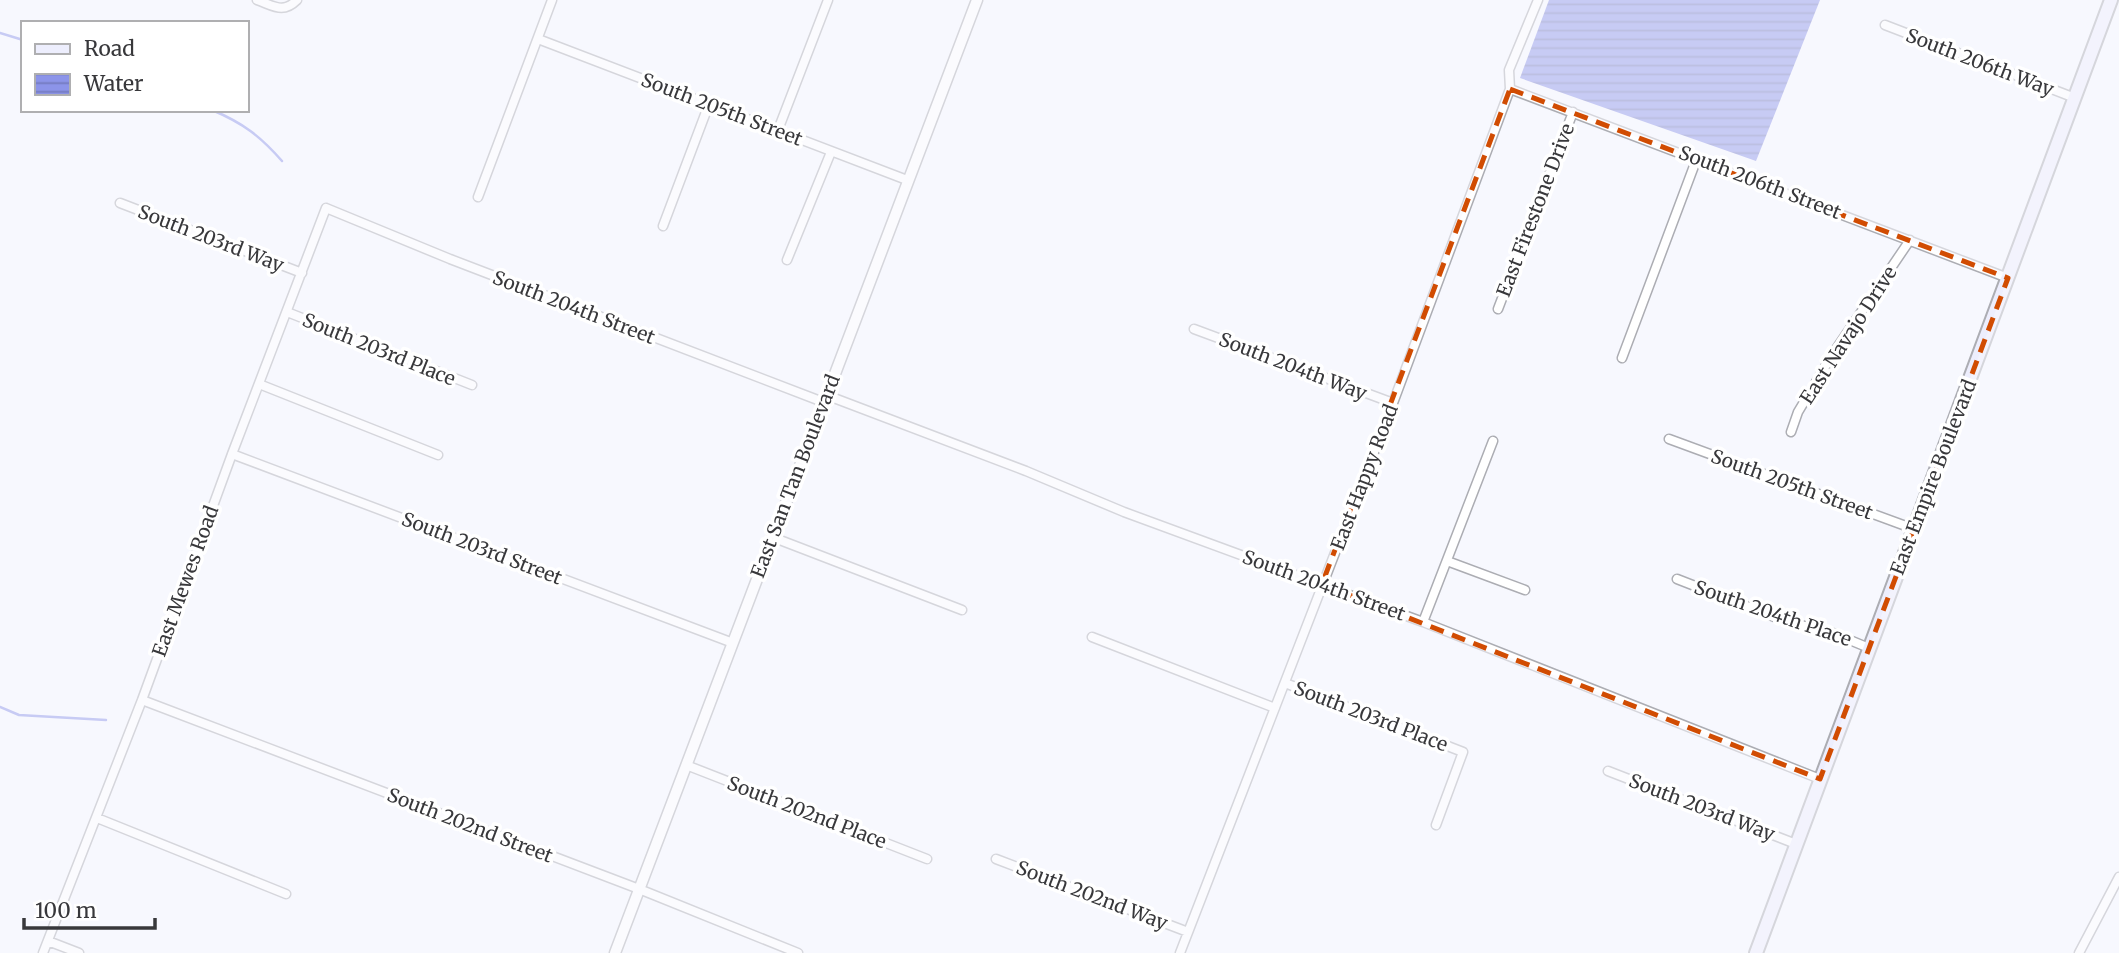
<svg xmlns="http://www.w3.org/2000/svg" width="2119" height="953" font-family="Merriweather,serif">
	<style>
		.water { fill: url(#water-rules) }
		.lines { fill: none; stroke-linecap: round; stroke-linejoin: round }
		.stream { stroke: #8c94e9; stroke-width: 2.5 }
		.minor-casing { stroke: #acadb3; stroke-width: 11 }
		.tertiary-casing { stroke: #acadb3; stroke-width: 13 }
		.secondary-casing { stroke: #acadb3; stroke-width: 16 }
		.minor { stroke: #fff; stroke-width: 8 }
		.tertiary { stroke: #fff; stroke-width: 10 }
		.secondary { stroke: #edeefd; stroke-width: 12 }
		.marked { fill: none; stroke: #d14c02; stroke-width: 5; stroke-dasharray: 14 9; stroke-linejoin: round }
		.labels { text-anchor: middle; stroke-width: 7; stroke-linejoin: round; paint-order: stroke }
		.street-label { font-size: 19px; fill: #38383b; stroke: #fff }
	</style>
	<defs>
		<pattern id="water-rules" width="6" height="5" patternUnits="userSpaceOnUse" patternTransform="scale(1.75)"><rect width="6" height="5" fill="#8c94e9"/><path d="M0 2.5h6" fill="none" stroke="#737abe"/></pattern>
	</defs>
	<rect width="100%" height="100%" fill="#f7f8fe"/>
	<path class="water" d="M1549 0H1820L1756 161 1520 78Z"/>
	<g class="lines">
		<path class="stream" d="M0 33 23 40
			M212 110C243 123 260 136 282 161
			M0 707 19 715 106 720"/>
		<g class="minor-casing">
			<path id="minor" d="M257 0C274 6 283 14 297 0
				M1885 25 2075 98
				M538 39 907 180
				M1510 89 2008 278
				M778 130 828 0
				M478 197 552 0
				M120 203 302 273
				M663 226 709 104
				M787 260 831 152
				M1498 309 1573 112
				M287 312 472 385
				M1194 329 1393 403
				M1622 358 1697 158
				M259 384 438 455
				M826 395 1026 471 1124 512 1423 622 1820 779
				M1791 432 1798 412 1834 352 1910 240
				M1669 439 1914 529
				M232 454 733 643
				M772 537 962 610
				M1447 561 1525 590
				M1677 579 1790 623 1828 631 1869 648
				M1423 622 1493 441
				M1092 637 1275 708
				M1285 683 1463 752 1436 825
				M142 700 639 889 798 953
				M686 765 927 859
				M1608 771 1796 844
				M97 818 286 894
				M996 859 1188 932
				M48 941 79 953
				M43 953 142 700 232 454 326 208 450 259 823 402
				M1180 953 1393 403 1510 89 1509 70 1538 0
				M2079 953 2119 877"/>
		</g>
		<g class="tertiary-casing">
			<path id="tertiary" d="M615 953 977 0"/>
		</g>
		<g class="secondary-casing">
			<path id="secondary" d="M1756 953 2111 0"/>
		</g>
		<use href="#minor" class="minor"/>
		<use href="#tertiary" class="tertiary"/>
		<use href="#secondary" class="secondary"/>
	</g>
	<path d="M0 0H2119V953H0ZM1510 89 2008 278 1820 779 1322 584Z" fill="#f7f8fe" fill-opacity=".55" fill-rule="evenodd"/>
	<path class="marked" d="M1510 89 2008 278 1820 779 1322 584Z"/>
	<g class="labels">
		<g class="street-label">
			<text transform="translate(1980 62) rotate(21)" y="7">South 206th Way</text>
			<text transform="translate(722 109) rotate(21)" y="7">South 205th Street</text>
			<text transform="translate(1760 182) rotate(21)" y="7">South 206th Street</text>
			<text transform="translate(1535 210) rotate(-69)" y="7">East Firestone Drive</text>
			<text transform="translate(211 238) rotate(21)" y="7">South 203rd Way</text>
			<text transform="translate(574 307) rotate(21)" y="7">South 204th Street</text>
			<text transform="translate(1848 335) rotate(-57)" y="7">East Navajo Drive</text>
			<text transform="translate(379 349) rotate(22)" y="7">South 203rd Place</text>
			<text transform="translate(1293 366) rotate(21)" y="7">South 204th Way</text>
			<text transform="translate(795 476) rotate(-69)" y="7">East San Tan Boulevard</text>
			<text transform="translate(1364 477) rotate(-69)" y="7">East Happy Road</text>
			<text transform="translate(1933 477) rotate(-69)" y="7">East Empire Boulevard</text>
			<text transform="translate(1792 484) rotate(20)" y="7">South 205th Street</text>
			<text transform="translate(482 548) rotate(21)" y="7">South 203rd Street</text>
			<text transform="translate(185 581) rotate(-70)" y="7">East Mewes Road</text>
			<text transform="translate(1324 585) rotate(20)" y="7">South 204th Street</text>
			<text transform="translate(1773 613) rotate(19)" y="7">South 204th Place</text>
			<text transform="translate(1371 716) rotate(21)" y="7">South 203rd Place</text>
			<text transform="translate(1702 807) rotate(21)" y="7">South 203rd Way</text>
			<text transform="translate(807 812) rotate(21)" y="7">South 202nd Place</text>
			<text transform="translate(470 825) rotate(21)" y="7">South 202nd Street</text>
			<text transform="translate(1092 895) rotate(21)" y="7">South 202nd Way</text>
		</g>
	</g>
	<rect x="21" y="21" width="228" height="91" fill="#ffffff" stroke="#afafb1" stroke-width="2"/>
	<rect x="35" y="44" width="35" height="10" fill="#edeefd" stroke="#afafb1" stroke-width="2"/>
	<text x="84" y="56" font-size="21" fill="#38383b">Road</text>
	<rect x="35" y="74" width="35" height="21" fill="url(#water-rules)" stroke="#afafb1" stroke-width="2"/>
	<text x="84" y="91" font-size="21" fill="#38383b">Water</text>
	<path d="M24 918v10h131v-10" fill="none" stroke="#38383b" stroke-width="3.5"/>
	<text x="35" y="918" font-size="21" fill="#38383b" stroke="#ffffff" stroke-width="5" paint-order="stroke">100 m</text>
</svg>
